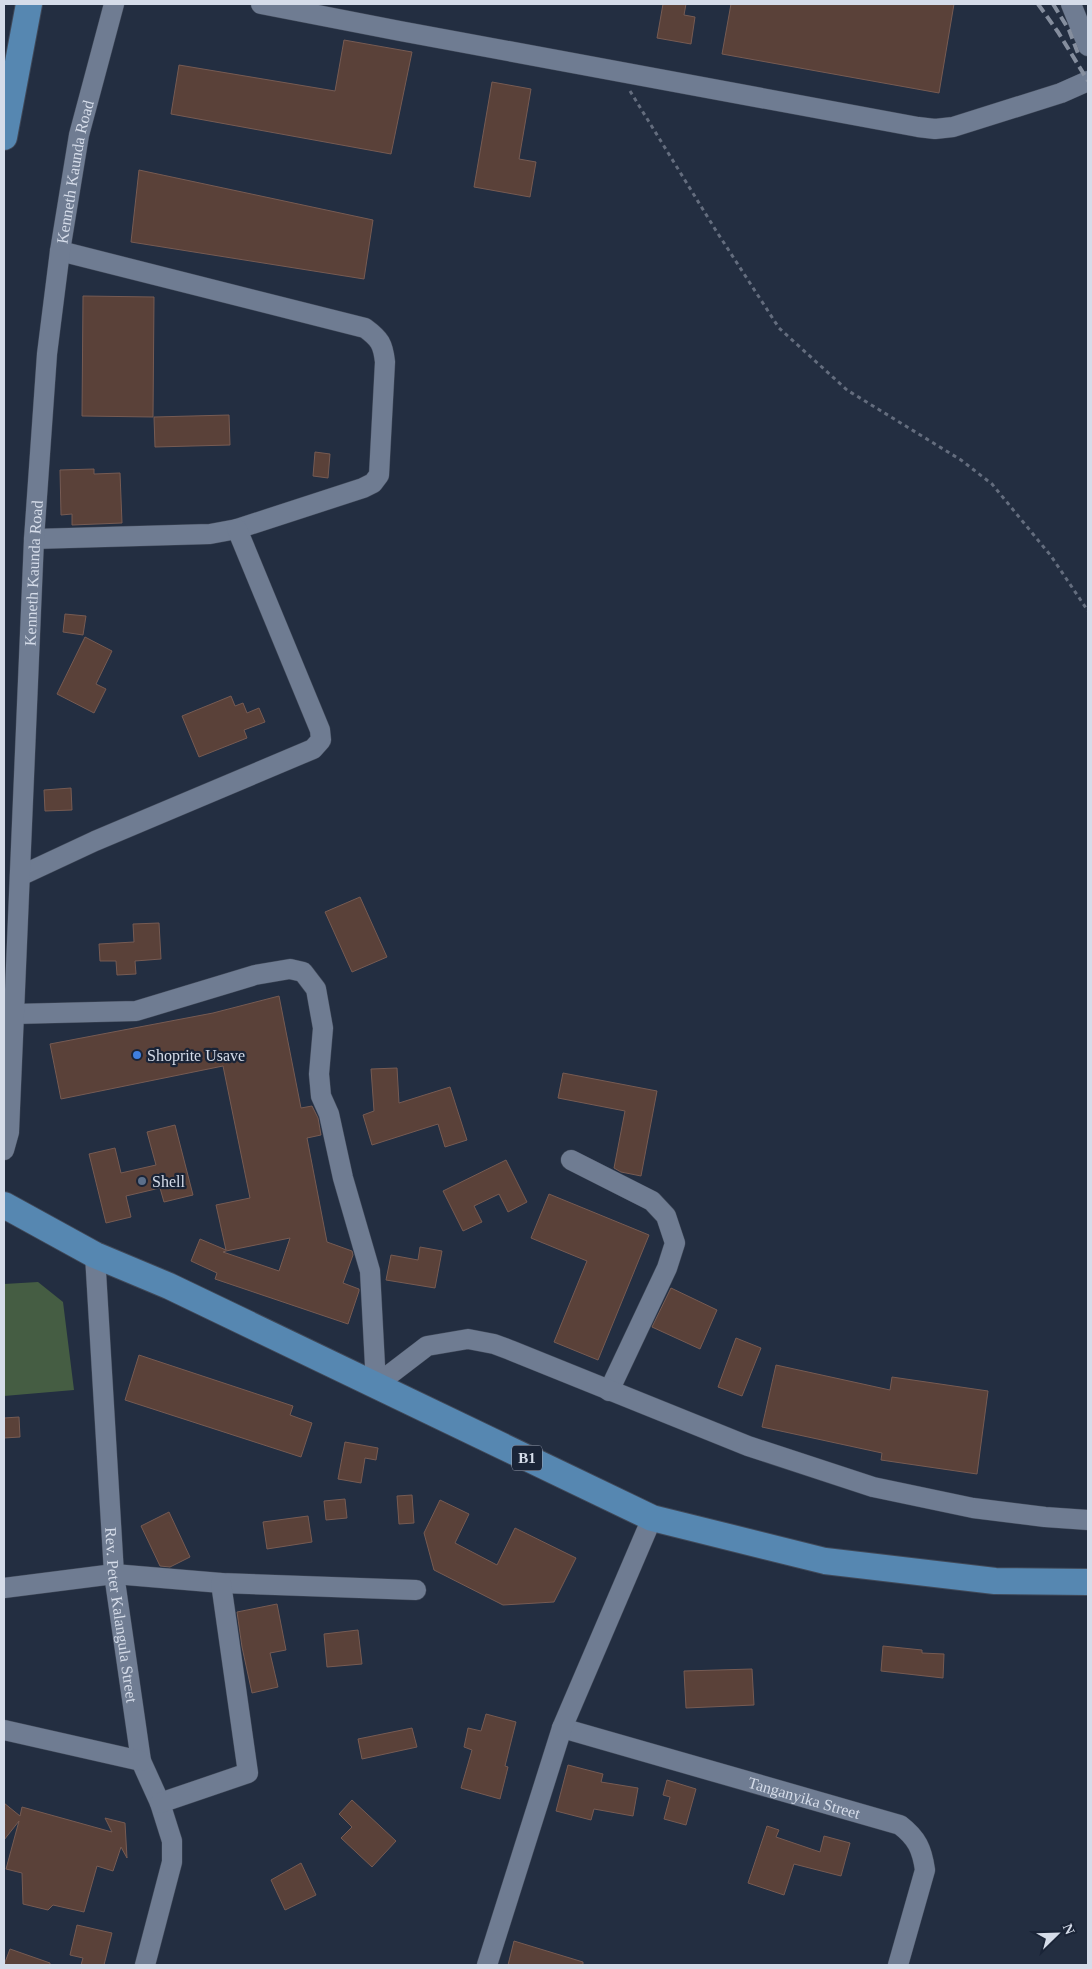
<svg xmlns="http://www.w3.org/2000/svg" width="1092" height="1969" font-family="'Times New Roman',serif">
	<style>
		.green { fill: #455d43 }
		.building { fill: #5a4139; stroke: #765b53; fill-rule: evenodd }
		.lines { fill: none; stroke-linecap: round; stroke-linejoin: round }
		.minor-casing { stroke: #404959; stroke-width: 21 }
		.major-casing { stroke: #404959; stroke-width: 28 }
		.path { stroke: #646d7e; stroke-width: 3; stroke-dasharray: 4 4; stroke-linecap: butt }
		.minor { stroke: #6f7c92; stroke-width: 20 }
		.major { stroke: #5687b1; stroke-width: 26 }
		.rail { stroke: #858e9e; stroke-width: 4; stroke-dasharray: 10 5; stroke-linecap: butt }
		.shop-dot { fill: #3f7fe0; stroke: #1a2437; stroke-width: 2 }
		.service-dot { fill: #5c6f8a; stroke: #1a2437; stroke-width: 2 }
		.labels { text-anchor: middle; stroke-width: 4.5; stroke-linejoin: round; paint-order: stroke }
		.shield { fill: #1a2437; stroke: #9da5b4; stroke-width: 1 }
		.shield-label { font-size: 15px; font-weight: bold; fill: #d5dce9 }
		.street-label { font-size: 16px; fill: #d5dce9; stroke: #1a2437 }
		.poi-label { font-size: 16px; fill: #d5dce9; stroke: #1a2437; text-anchor: start }
	</style>
	<rect width="100%" height="100%" fill="#232e41"/>
	<path class="green" d="M38 1282 63 1302 74 1390 4 1396V1284Z"/>
	<path class="building" d="M663 4H686L684 15 695 17 691 44 657 38Z
		M731 4H954L939 93 722 54Z
		M344 40 412 52 391 154 171 114 179 65 335 91Z
		M492 82 531 89 519 159 536 162 530 197 474 187Z
		M139 170 373 220 364 279 131 242Z
		M83 296 154 297 153 417 82 416Z
		M229 415 230 445 155 447 154 417Z
		M315 452 330 454 328 478 313 476Z
		M94 469V474L120 473 122 523 72 525V514L61 515 60 470Z
		M65 614 86 616 83 635 63 632Z
		M85 637 112 651 96 684 106 689 94 713 57 694Z
		M231 696 235 706 243 703 247 713 259 708 265 722 244 730 247 738 199 757 182 716Z
		M71 788 72 810 45 811 44 790Z
		M360 897 387 957 352 972 325 912Z
		M159 923 161 959 135 961 136 974 117 975 116 961H100L99 944 134 942 133 924Z
		M279 996 301 1108 312 1106 318 1118 321 1135 307 1138 327 1242 352 1251 353 1255 343 1283 359 1289V1291L348 1324 215 1279 217 1273 191 1261 200 1239 226 1250 216 1205 250 1198 223 1066 61 1099 50 1044 213 1013ZM290 1238 279 1271 223 1252 226 1251Z
		M397 1068 399 1103 450 1087 467 1140 445 1147 438 1124 372 1145 363 1115 374 1111 371 1069Z
		M563 1073 657 1091 641 1176 621 1172 614 1168 625 1111 558 1098Z
		M175 1125 193 1195 164 1202 160 1188 126 1196 131 1217 106 1223 89 1154 115 1148 121 1173 156 1165 147 1132Z
		M506 1160 527 1202 508 1212 499 1194 474 1206 482 1222 463 1231 443 1191Z
		M549 1194 649 1235 598 1360 554 1342 587 1261 531 1238Z
		M420 1247 442 1251 435 1288 386 1280 391 1255 418 1260Z
		M671 1288 717 1310 700 1349 652 1327Z
		M736 1338 761 1348 742 1396 718 1387Z
		M139 1355 293 1406 290 1415 312 1423 301 1457 125 1400Z
		M776 1365 890 1390 892 1377 988 1391 977 1474 881 1460 882 1453 762 1427Z
		M19 1417 20 1437 4 1438V1418Z
		M345 1442 378 1448 376 1460 365 1458 361 1483 338 1479Z
		M412 1495 414 1523 399 1524 397 1496Z
		M345 1499 347 1518 326 1520 324 1501Z
		M440 1500 469 1514 455 1543 497 1565 515 1528 576 1558 554 1602 503 1605 434 1570 424 1533Z
		M169 1512 190 1557 170 1567 160 1566 141 1526Z
		M308 1516 312 1542 267 1549 263 1522Z
		M277 1604 286 1650 270 1653 278 1687 252 1693 242 1647 237 1612Z
		M358 1630 362 1664 327 1667 324 1634Z
		M883 1646 922 1650V1653L944 1654 943 1678 881 1671Z
		M752 1669 754 1705 686 1708 684 1671Z
		M486 1714 516 1722 505 1766 508 1767 500 1799 461 1788 472 1750 464 1747 468 1728 481 1731Z
		M412 1728 417 1747 362 1759 358 1739Z
		M568 1765 603 1774 601 1782 638 1788 633 1816 594 1809 591 1820 556 1811Z
		M667 1780 696 1789 686 1825 664 1819 670 1797 663 1795Z
		M352 1800 396 1841 372 1867 341 1838 352 1827 339 1814Z
		M4 1803 20 1816 22 1807 112 1832 105 1818 125 1823 127 1858 121 1847 113 1871 97 1866 84 1912 53 1905 48 1910 23 1904 22 1873 6 1869 19 1821 4 1840Z
		M767 1826 779 1830 776 1837 820 1852 824 1836 850 1843 841 1876 794 1864 784 1895 748 1883Z
		M301 1863 316 1895 285 1910 271 1880Z
		M77 1925 112 1933 104 1965H81L83 1958 70 1955Z
		M514 1941 583 1962V1965H508Z
		M10 1949 50 1963V1965H4Z"/>
	<g class="lines">
		<g class="minor-casing">
			<g id="minor">
				<path d="M261 4 400 31 918 127 935 129 953 127 1061 93 1088 81"/>
				<path d="M1071 4 1088 46"/>
				<path d="M34 539 210 534 237 529 363 488 373 483 379 475 385 362C383 344 380 339 365 328L60 251"/>
				<path d="M20 876 95 841 313 749 321 740 320 730 237 529"/>
				<path d="M14 1014 136 1011 255 975 290 969 303 972 316 989 323 1028 319 1074 321 1096 329 1114 343 1178 370 1271 376 1385"/>
				<path id="s1" d="M4 1150 9 1132 34 539 47 354 60 251 79 135 114 4"/>
				<path d="M571 1160 652 1201 666 1216 675 1243 667 1268 609 1391"/>
				<path id="s2" d="M95 1255 114 1574 141 1761 160 1803 172 1841V1862L145 1965"/>
				<path d="M376 1385 427 1346 468 1339 494 1344 510 1350 748 1446 873 1487 973 1508 1045 1517 1088 1520"/>
				<path d="M4 1588 114 1574 221 1583 416 1590"/>
				<path id="s3" d="M562 1728 900 1825C917 1838 922 1849 925 1870L898 1965"/>
				<path d="M4 1730 141 1761"/>
				<path d="M160 1803 248 1773 221 1583"/>
				<path d="M487 1965 562 1728 652 1518"/>
			</g>
		</g>
		<g class="major-casing">
			<path id="major" d="M4 137 29 4
				M4 1205 95 1255 169 1286 652 1518 825 1561 995 1581 1088 1582"/>
		</g>
		<path class="path" d="M630 91 715 229 779 328 847 390 961 460 992 484 1051 556 1088 611"/>
		<use href="#minor" class="minor"/>
		<use href="#major" class="major"/>
		<path class="rail" d="M1038 4 1058 32 1088 81
			M1053 4 1069 30 1079 56"/>
	</g>
	<circle class="shop-dot" cx="137" cy="1055" r="5"/>
	<circle class="service-dot" cx="142" cy="1181" r="5"/>
	<g class="labels">
		<rect class="shield" x="512" y="1445.5" width="30" height="25" rx="4"/>
		<g class="shield-label">
			<text x="527" y="1463">B1</text>
		</g>
		<g class="street-label">
			<text dy="6" stroke="none"><textPath href="#s1" startOffset="982">Kenneth Kaunda Road</textPath></text>
			<text dy="6" stroke="none"><textPath href="#s1" startOffset="578">Kenneth Kaunda Road</textPath></text>
			<text dy="6" stroke="none"><textPath href="#s2" startOffset="361">Rev. Peter Kalangula Street</textPath></text>
			<text dy="6" stroke="none"><textPath href="#s3" startOffset="252">Tanganyika Street</textPath></text>
		</g>
		<g class="poi-label">
			<text x="147" y="1061">Shoprite Usave</text>
			<text x="152" y="1187">Shell</text>
		</g>
	</g>
	<rect width="1092" height="1969" fill="none" stroke="#d5dce9" stroke-width="10"/>
	<g transform="translate(1057 1934) rotate(67)" stroke="#1a2437" stroke-width="4" paint-order="stroke">
	<path d="M0-4L9 19L0 12L-9 19Z" fill="#d5dce9"/>
	<text y="-8" font-size="14" font-weight="bold" text-anchor="middle" fill="#d5dce9">N</text>
	</g>
</svg>
